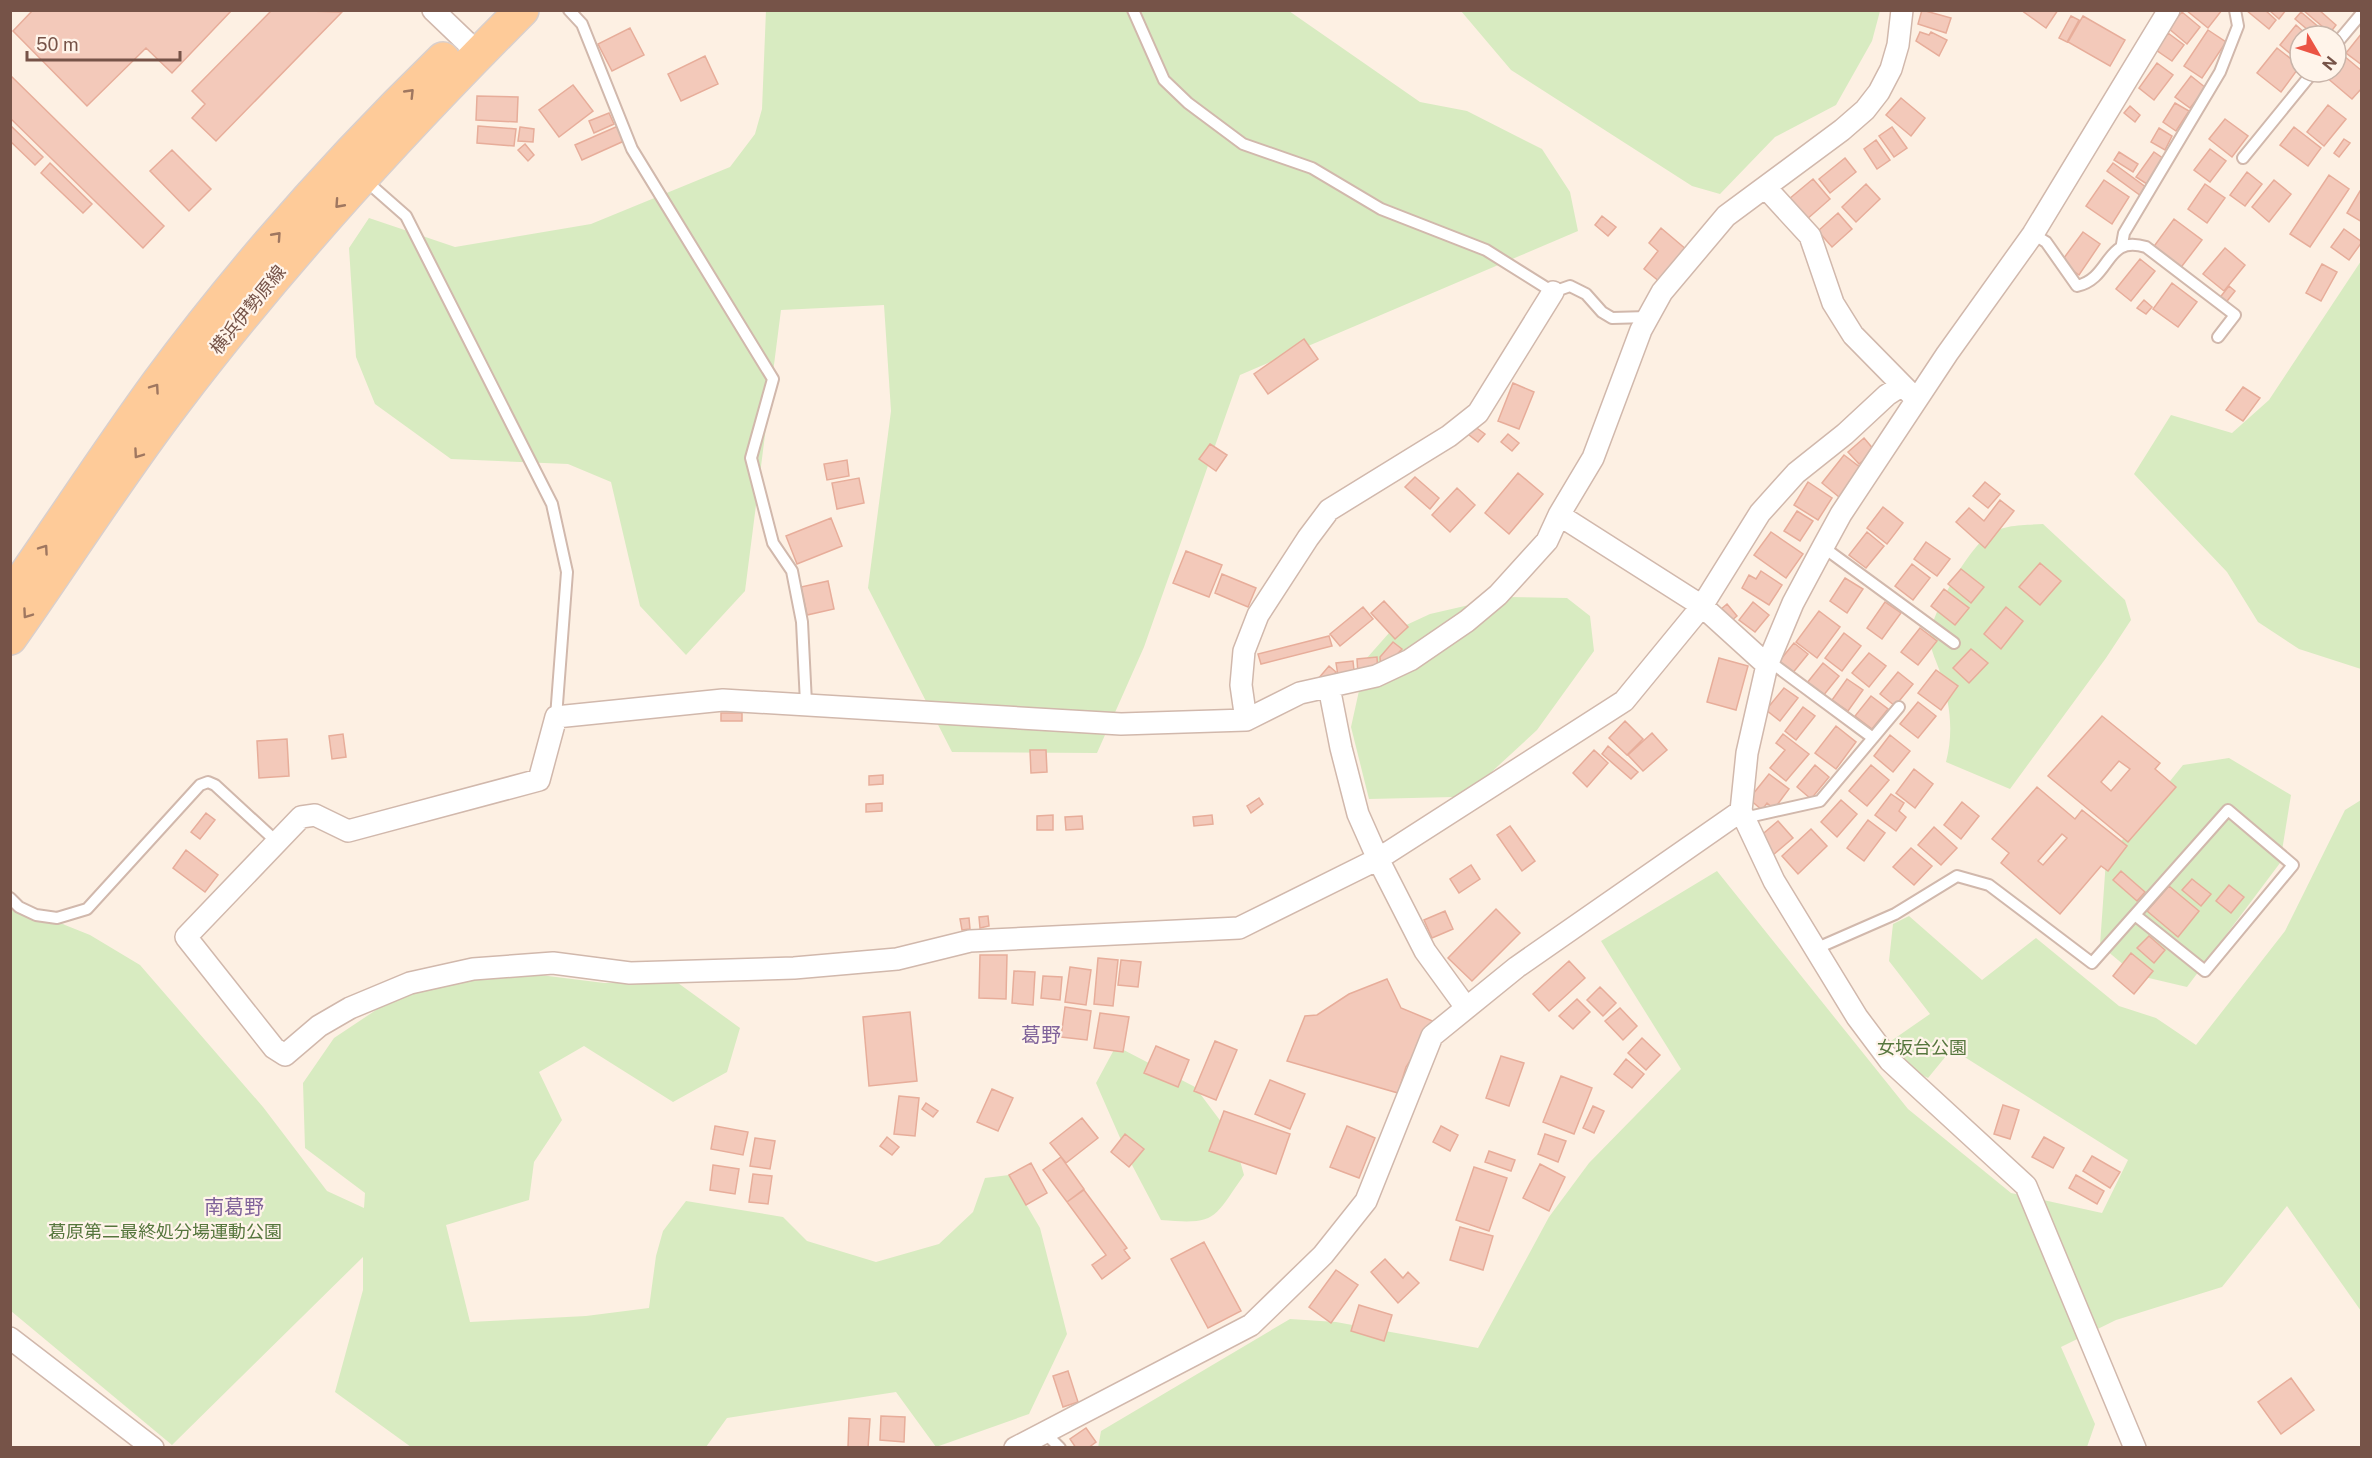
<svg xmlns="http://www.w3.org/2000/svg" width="2372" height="1458" font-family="'Public Sans','Noto Sans JP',sans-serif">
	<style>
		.green { fill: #d8ebc1 }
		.building { fill: #f3c9ba; stroke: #e7ad9a; stroke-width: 1.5; fill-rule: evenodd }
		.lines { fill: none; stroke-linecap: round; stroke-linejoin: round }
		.lane-casing { stroke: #d1b8ac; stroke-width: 14 }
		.street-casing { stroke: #d1b8ac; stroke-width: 24 }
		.primary-casing { stroke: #d9cfcc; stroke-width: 36 }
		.lane { stroke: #fff; stroke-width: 10 }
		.street { stroke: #fff; stroke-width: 21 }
		.primary { stroke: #fecb99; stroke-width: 33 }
		.oneway { stroke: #9f7760 }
		.labels { text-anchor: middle; stroke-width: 4.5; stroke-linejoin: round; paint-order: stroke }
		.street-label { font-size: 18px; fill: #765348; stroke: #fff4ea }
		.park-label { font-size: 18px; fill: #56763d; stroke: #fff4ea }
		.neighbourhood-label { font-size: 20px; fill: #80639a; stroke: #fff4ea }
	</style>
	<rect width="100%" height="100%" fill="#fdf0e3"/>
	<path class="green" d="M766 10 1289 11 1420 102 1467 111 1542 149 1570 192 1578 231 1240 375 1144 647 1097 753 952 752 868 588 891 411 884 305 781 310 745 591 686 655 640 606 611 482 568 464 451 459 375 404 356 357 349 248 369 218 455 247 591 224 730 167 755 134 762 109Z
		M1461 11H1880L1872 41 1836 105 1775 137 1720 194 1692 186 1511 70Z
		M2361 261V669L2299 649 2258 622 2227 572 2134 474 2171 415 2232 433 2269 400Z
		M2043 524 2125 600 2131 620 2106 658 2010 789 1946 762C1954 731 1950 703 1940 672 1937 663 1931 651 1930 641 1928 617 1967 552 1986 537 2000 524 2025 525 2043 524Z
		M1504 597 1567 598 1590 616 1594 651 1537 730 1485 778 1454 797 1369 799 1351 727 1366 659 1389 633 1430 614Z
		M2229 758 2291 795 2280 863 2187 987 2136 975 2100 945 2106 860 2183 765Z
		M2361 800V1311L2287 1206 2222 1287 2116 1320 2061 1347 2095 1424 2087 1447 1098 1448 1101 1431 1290 1319 1336 1322 1478 1348 1549 1217 1589 1163 1681 1069 1601 941 1717 871 1908 1109 2011 1193 2102 1213 2128 1160 1963 1056 1955 1045 1928 1078 1905 1067 1891 1041 1930 1014 1889 961 1893 924 1909 916 1982 980 2036 938 2119 1006 2156 1018 2196 1045 2285 931 2345 810Z
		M10 889 24 904 65 925 90 935 140 965 263 1107 327 1191 364 1208 365 1193 305 1148 303 1083 334 1038 421 980 508 971 604 983H678L740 1028 727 1072 673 1102 584 1046 539 1072 562 1120 534 1162 529 1200 446 1225 470 1322 586 1316 649 1308 656 1256 663 1231 686 1201 783 1217 807 1241 876 1262 939 1244 973 1212 985 1178 1009 1175 1040 1228 1067 1334 1029 1414 936 1447 896 1392 727 1418 706 1447H411L335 1392 363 1290V1257L172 1445 11 1311Z
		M1116 1046 1195 1087 1234 1139 1244 1175C1213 1219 1217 1225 1161 1220L1132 1165 1096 1083Z"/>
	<path class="building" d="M33 10H232L172 73 146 48 87 106 13 31Z
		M272 10 342 12 216 141 192 118 205 104 192 91Z
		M1922 10 1951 18 1946 33 1918 24Z
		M2021 10H2058L2046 28Z
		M2186 10H2222L2208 28Z
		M2246 10H2265L2276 20 2269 29Z
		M2269 10H2286L2279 19Z
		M2303 10H2319L2336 25 2330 33Z
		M2182 12 2200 27 2187 44 2168 28Z
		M2301 12 2328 35 2315 36 2295 19Z
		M2071 16 2079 20 2067 42 2059 38Z
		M2083 16 2125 40 2110 66 2068 42Z
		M2296 25 2308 36H2300V62L2280 45Z
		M630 28 644 55 612 71 598 44Z
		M2208 30 2226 42 2202 78 2184 66Z
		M1920 32 1929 35 1931 32 1947 40 1939 56 1916 41Z
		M2168 33 2184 45 2172 61 2156 50Z
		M2362 33V65L2346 53Z
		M2277 48 2300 66 2281 92 2257 73Z
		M705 56 718 84 681 101 668 74Z
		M2344 56 2362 71V88L2352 99 2326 77 2330 72H2336V65Z
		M2157 63 2173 75 2154 100 2139 88Z
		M10 75 164 226 143 248 10 118Z
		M2191 76 2206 88 2190 108 2175 97Z
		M573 85 593 111 559 137 539 110Z
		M477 96 518 97 517 122 476 120Z
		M1901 98 1925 118 1911 136 1886 115Z
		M2175 103 2189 111 2176 131 2163 122Z
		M2328 105 2346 119 2324 146 2307 132Z
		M2130 106 2140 115 2135 122 2124 113Z
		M609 113 614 124 594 133 589 121Z
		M2225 119 2248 136 2232 157 2209 139Z
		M10 125 43 157 35 165 10 141Z
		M478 126 516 129 514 146 477 143Z
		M618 126 624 141 582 160 575 145Z
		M520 127 534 129 533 142 518 141Z
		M1892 127 1907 148 1894 157 1879 136Z
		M2294 127 2321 148 2308 166 2280 145Z
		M2159 128 2172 136 2165 150 2151 142Z
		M2344 139 2350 143 2339 157 2334 153Z
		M1876 140 1890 160 1877 169 1864 149Z
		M525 144 534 155 528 161 518 150Z
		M2210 149 2226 161 2210 182 2194 170Z
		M172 150 211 189 189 211 150 171Z
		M2119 152 2138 164 2133 172 2114 160Z
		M2154 152 2167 161 2150 186 2136 177Z
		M1845 158 1856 172 1830 193 1819 179Z
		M50 163 92 204 83 213 41 173Z
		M2113 163 2147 188 2141 196 2107 171Z
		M2247 172 2262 184 2245 206 2230 195Z
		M2329 175 2349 189 2310 247 2290 234Z
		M1813 179 1830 199 1806 220 1789 199Z
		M2104 180 2129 197 2112 224 2086 206Z
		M2274 180 2291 194 2269 222 2252 207Z
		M1866 184 1880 199 1856 222 1842 207Z
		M2205 184 2225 198 2207 223 2188 209Z
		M2360 191 2362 192V222L2347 213Z
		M1838 213 1852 229 1832 247 1818 231Z
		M1602 216 1616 227 1608 236 1595 225Z
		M2174 219 2202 240 2179 270 2152 249Z
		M1661 228 1687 250 1660 282 1644 269 1658 251 1649 243Z
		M2344 229 2362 242 2349 260 2331 247Z
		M2083 232 2100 244 2079 275 2061 262Z
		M2225 248 2245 265 2224 291 2203 274Z
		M2140 259 2155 271 2131 301 2116 289Z
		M2322 264 2337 272 2321 301 2306 293Z
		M2172 283 2197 302 2178 327 2153 309Z
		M2229 286 2235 291 2224 305 2218 300Z
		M2144 300 2152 307 2146 314 2137 308Z
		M1304 339 1318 359 1268 394 1254 374Z
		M1513 383 1534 392 1519 429 1498 421Z
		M2243 387 2260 398 2243 421 2226 410Z
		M1474 426 1485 434 1478 442 1468 434Z
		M1508 434 1519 443 1512 451 1501 442Z
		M1864 438 1875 451 1859 464 1848 452Z
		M1210 444 1227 455 1216 471 1199 459Z
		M1844 455 1861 468 1839 497 1822 483Z
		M847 460 849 476 827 480 824 464Z
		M1518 473 1543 494 1509 534 1485 513Z
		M1415 477 1439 498 1430 509 1405 487Z
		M859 478 864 503 837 509 832 483Z
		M1808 482 1832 498 1818 520 1794 505Z
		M1985 482 2000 494 1988 508 1973 496Z
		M1457 488 1475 505 1450 532 1432 515Z
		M2000 500 2014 511 1985 548 1956 522 1969 508 1984 521Z
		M1883 507 1903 523 1887 544 1867 528Z
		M1797 511 1813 521 1800 541 1784 531Z
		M831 518 842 546 797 564 786 536Z
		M1771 532 1803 554 1786 578 1754 555Z
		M1867 532 1884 546 1866 568 1849 555Z
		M1926 542 1950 559 1937 576 1914 559Z
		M1186 551 1222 565 1209 597 1173 583Z
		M2040 563 2061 581 2040 605 2019 587Z
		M1912 564 1930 578 1913 600 1895 586Z
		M1961 569 1984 587 1971 603 1948 584Z
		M1761 571 1782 585 1769 605 1742 588 1749 575 1756 579Z
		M1222 574 1256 588 1248 607 1215 593Z
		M1845 578 1863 589 1847 613 1830 601Z
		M828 581 834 609 807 615 801 587Z
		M1944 589 1969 608 1955 625 1931 606Z
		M1384 601 1408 627 1395 639 1371 613Z
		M1753 602 1769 615 1755 632 1739 620Z
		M1885 602 1901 613 1882 639 1867 628Z
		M1727 604 1737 616 1731 621 1720 610Z
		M1363 607 1373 619 1340 646 1330 634Z
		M2006 607 2023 621 2001 649 1984 634Z
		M1819 611 1840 627 1817 658 1796 642Z
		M1920 628 1937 641 1918 665 1901 652Z
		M1844 633 1861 646 1842 671 1825 658Z
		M1329 636 1332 646 1261 664 1258 654Z
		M1393 642 1402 649 1381 672 1380 657Z
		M1794 643 1808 654 1791 675 1777 664Z
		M1971 649 1988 663 1969 683 1953 668Z
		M1869 653 1886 666 1869 687 1852 673Z
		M1377 657 1378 674 1358 675 1357 659Z
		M1719 658 1748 666 1736 710 1707 702Z
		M1353 661 1355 680 1339 682 1336 663Z
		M1823 663 1839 676 1823 696 1807 683Z
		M1329 666 1336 672 1325 685 1318 679Z
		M1936 670 1958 686 1941 710 1918 693Z
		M1898 672 1913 684 1895 706 1880 694Z
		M1847 679 1863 690 1848 711 1832 700Z
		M1784 688 1798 698 1780 721 1766 710Z
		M1871 696 1888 709 1872 729 1855 716Z
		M1918 702 1936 716 1918 738 1900 724Z
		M1803 707 1815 716 1796 740 1785 731Z
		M721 713H742V721H721Z
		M2102 716 2160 763 2155 769 2176 787 2128 842 2048 776ZM2119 761 2130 769 2111 791 2101 782Z
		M1625 721 1643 739 1627 755 1609 738Z
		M1836 726 1856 742 1836 769 1815 753Z
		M1652 733 1667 750 1643 771 1628 755Z
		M343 734 346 757 332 759 329 736Z
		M1783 734 1809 754 1786 781 1770 768 1785 750 1776 743Z
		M1890 735 1910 751 1893 772 1874 756Z
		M287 739 289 776 259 778 257 741Z
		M1608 746 1638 772 1631 779 1602 754Z
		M1030 750H1046L1047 772 1031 773Z
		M1594 750 1608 763 1587 787 1573 773Z
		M1815 765 1829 777 1811 799 1797 787Z
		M1871 765 1889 780 1867 806 1849 791Z
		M1914 769 1933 784 1915 808 1896 793Z
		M1769 774 1789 789 1774 809 1767 803 1762 810 1749 799Z
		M883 775V784L869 785V776Z
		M2037 787 2075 819 2082 810 2127 846 2108 871 2101 866 2060 914 2001 863 2009 853 1992 839ZM2062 834 2067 838 2043 865 2038 861Z
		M1891 794 1904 803 1899 811 1906 817 1896 831 1875 815Z
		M1259 798 1263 804 1251 813 1247 806Z
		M1841 800 1857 814 1837 837 1821 822Z
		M1962 802 1979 816 1961 839 1944 825Z
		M882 803V811L866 812V804Z
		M206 813 215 820 200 839 191 832Z
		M1053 815V830H1037V816Z
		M1212 815 1213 824 1194 826 1193 817Z
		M1082 816 1083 829 1066 830 1065 817Z
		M1868 820 1885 833 1864 861 1847 848Z
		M1778 821 1793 838 1773 855 1758 838Z
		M1510 826 1535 861 1522 871 1497 835Z
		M1934 827 1957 848 1941 865 1918 845Z
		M1811 829 1827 846 1798 874 1782 856Z
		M1911 848 1932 866 1914 885 1893 867Z
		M186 850 218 875 205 892 173 868Z
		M1471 865 1480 879 1459 893 1450 879Z
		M2121 871 2145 892 2137 901 2113 880Z
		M2192 879 2211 894 2201 906 2182 890Z
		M2229 885 2244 897 2231 913 2216 901Z
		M2169 886 2199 911 2178 937 2147 911Z
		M1496 909 1520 933 1472 981 1448 958Z
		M1445 911 1453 929 1432 938 1424 920Z
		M988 916 989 926 980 928 979 917Z
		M969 918 970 929 962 930 960 919Z
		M2149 936 2165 950 2154 963 2137 948Z
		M2131 953 2153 971 2134 994 2113 976Z
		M980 955H1007L1006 999 979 998Z
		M1098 958 1118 960 1113 1006 1094 1004Z
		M1121 960 1141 962 1138 987 1118 985Z
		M1569 961 1585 978 1549 1011 1533 994Z
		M1070 967 1091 970 1086 1005 1065 1002Z
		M1014 971 1035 972 1033 1005 1012 1003Z
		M1043 976 1062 977 1060 1000 1041 998Z
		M1387 979 1401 1008 1435 1022 1406 1067 1398 1093 1287 1061 1305 1016 1317 1015 1349 994Z
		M1600 987 1616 1003 1603 1016 1587 1000Z
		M1577 999 1590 1012 1573 1029 1559 1016Z
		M1065 1007 1091 1011 1087 1040 1061 1037Z
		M1620 1008 1637 1026 1623 1040 1605 1021Z
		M910 1012 917 1081 869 1086 863 1017Z
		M1100 1013 1129 1017 1123 1052 1094 1048Z
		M1642 1038 1660 1055 1646 1070 1628 1053Z
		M1215 1041 1237 1050 1216 1100 1194 1091Z
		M1156 1046 1189 1060 1178 1087 1144 1073Z
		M1501 1056 1524 1063 1509 1106 1486 1098Z
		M1626 1059 1644 1074 1632 1088 1614 1074Z
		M1561 1076 1592 1088 1574 1134 1543 1122Z
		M1270 1080 1305 1094 1290 1129 1255 1114Z
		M992 1089 1013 1098 998 1131 977 1122Z
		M899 1096 919 1098 915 1136 894 1134Z
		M926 1103 938 1111 933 1117 922 1109Z
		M2003 1105 2019 1110 2010 1139 1994 1134Z
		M1593 1106 1604 1111 1594 1133 1583 1128Z
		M1224 1111 1290 1134 1276 1174 1209 1151Z
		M1082 1118 1098 1138 1066 1163 1050 1143Z
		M715 1126 748 1132 743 1155 711 1149Z
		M1347 1126 1375 1138 1359 1178 1330 1167Z
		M1441 1126 1458 1135 1450 1151 1433 1142Z
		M1125 1134 1144 1149 1129 1167 1111 1152Z
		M1545 1134 1566 1141 1558 1162 1538 1154Z
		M887 1137 899 1147 892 1155 880 1146Z
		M2044 1137 2064 1148 2053 1168 2032 1157Z
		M755 1138 775 1141 770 1169 750 1166Z
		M1489 1151 1515 1160 1511 1171 1485 1162Z
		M2092 1156 2120 1172 2110 1188 2083 1171Z
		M1061 1157 1084 1189 1067 1202 1043 1170Z
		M1031 1163 1047 1193 1026 1205 1009 1175Z
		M1540 1164 1565 1177 1549 1211 1523 1198Z
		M713 1165 739 1169 735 1194 710 1190Z
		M1474 1167 1507 1178 1489 1231 1456 1220Z
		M753 1174 772 1176 768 1204 749 1202Z
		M2076 1175 2104 1191 2097 1204 2069 1188Z
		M1084 1190 1127 1248 1124 1250 1130 1258 1102 1279 1092 1265 1106 1255 1067 1202Z
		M1460 1227 1493 1236 1483 1270 1450 1260Z
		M1204 1242 1241 1311 1208 1328 1171 1259Z
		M1385 1259 1403 1278 1408 1272 1419 1283 1398 1303 1371 1272Z
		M1336 1270 1358 1285 1331 1323 1309 1307Z
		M1359 1305 1392 1315 1384 1341 1351 1331Z
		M1068 1371 1078 1402 1063 1407 1053 1376Z
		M2291 1378 2314 1410 2281 1434 2258 1402Z
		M881 1416 905 1417 904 1442 880 1440Z
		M849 1418 870 1419 868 1448 848 1447Z
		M1086 1428 1096 1442 1088 1448H1076L1070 1439Z"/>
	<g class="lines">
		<g class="lane-casing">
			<path id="lane" d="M569 10 582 24 632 149 773 379 751 458 773 543 792 571 802 622 806 703
				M1133 10 1164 80 1188 103 1243 144 1312 168 1381 209 1486 250 1553 292 1570 286 1586 294 1602 312 1612 318 1648 317
				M2336 44 2362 13
				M2243 158 2313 72
				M365 180 406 216 552 504 567 572 556 717
				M2033 234 2046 242 2077 286C2112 278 2105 234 2146 247L2235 315 2218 337
				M2122 244 2124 233 2220 72 2238 26 2235 10
				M1823 547 1954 643
				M1769 661 1873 738
				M1744 818 1820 801 1899 707
				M10 898 19 907 36 915 57 918 87 909 200 785 208 782 215 785 277 842
				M1815 949 1895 914 1957 876 1989 885 2092 963 2228 810 2293 865 2205 971 2135 915
				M1044 1432 1060 1448"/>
		</g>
		<g class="street-casing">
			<path id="street" d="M433 10 479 54
				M1766 188 1810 236 1833 303 1853 335 1911 394
				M1901 386 1887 395 1845 434 1796 473 1760 513 1702 606 1624 701 1378 859 1239 928 970 941 897 959 794 968 630 973 553 963 473 969 410 983 350 1008 319 1026 285 1055 274 1048 186 937 301 817 315 815 348 831 539 780 556 717 723 700 1121 724 1246 720 1300 693 1376 676 1410 660 1467 621 1498 595 1547 541 1559 515 1593 458 1641 330 1662 292 1726 216 1842 130 1865 110 1879 92 1891 69 1898 45 1902 10
				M1559 515 1702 606 1767 665
				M1329 687 1341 748 1358 814 1378 859 1425 951 1465 1006
				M1246 720 1241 685 1244 651 1258 615 1308 538 1329 510 1449 436 1478 413 1553 292
				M1741 811 1774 881 1857 1017 1890 1061 2026 1186 2135 1448
				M10 1338 153 1448
				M1015 1448 1251 1325 1323 1255 1366 1201 1432 1036 1517 967 1741 811 1747 753 1767 665 1793 603 1823 547 1841 514 1947 354 2033 234 2169 10"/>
		</g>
		<g class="primary-casing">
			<path id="primary" d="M10 597C60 526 107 453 158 383 243 268 340 159 443 59
				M10 638C65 560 116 479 173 404 279 264 398 134 522 10"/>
		</g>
		<use href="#lane" class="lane"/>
		<use href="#street" class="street"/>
		<use href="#primary" class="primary"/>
	</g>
	<defs><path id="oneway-chevron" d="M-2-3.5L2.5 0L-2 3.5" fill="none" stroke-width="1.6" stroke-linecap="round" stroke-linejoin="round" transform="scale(1.5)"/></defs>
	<g class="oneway">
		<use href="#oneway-chevron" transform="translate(410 93) rotate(-46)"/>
		<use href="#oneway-chevron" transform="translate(339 204) rotate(132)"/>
		<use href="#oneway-chevron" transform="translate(277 236) rotate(-48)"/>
		<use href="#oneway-chevron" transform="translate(155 388) rotate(-55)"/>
		<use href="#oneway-chevron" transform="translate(138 454) rotate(125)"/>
		<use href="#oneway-chevron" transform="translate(44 549) rotate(-55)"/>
		<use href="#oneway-chevron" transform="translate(27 614) rotate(125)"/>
	</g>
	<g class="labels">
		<g class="street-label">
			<text transform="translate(248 310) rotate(-51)" y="6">横浜伊勢原線</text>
		</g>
		<g class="park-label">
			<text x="1922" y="1054">女坂台公園</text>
			<text x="165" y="1238">葛原第二最終処分場運動公園</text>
		</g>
		<g class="neighbourhood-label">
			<text x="1041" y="1042">葛野</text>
			<text x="234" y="1214">南葛野</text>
		</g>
	</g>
	<rect width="2372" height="1458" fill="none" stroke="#765348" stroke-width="24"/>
	<g transform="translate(2318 54) rotate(129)"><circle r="28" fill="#fff4ea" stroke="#c8b4a9" stroke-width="1.5"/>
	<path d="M0-4.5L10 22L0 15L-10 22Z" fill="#eb5444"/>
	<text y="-9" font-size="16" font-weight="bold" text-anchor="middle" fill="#765348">N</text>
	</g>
	<path d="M27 51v9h153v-9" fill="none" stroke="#765348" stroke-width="3"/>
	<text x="36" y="51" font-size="18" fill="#765348" stroke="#fff4ea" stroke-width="4.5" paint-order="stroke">50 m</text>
</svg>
